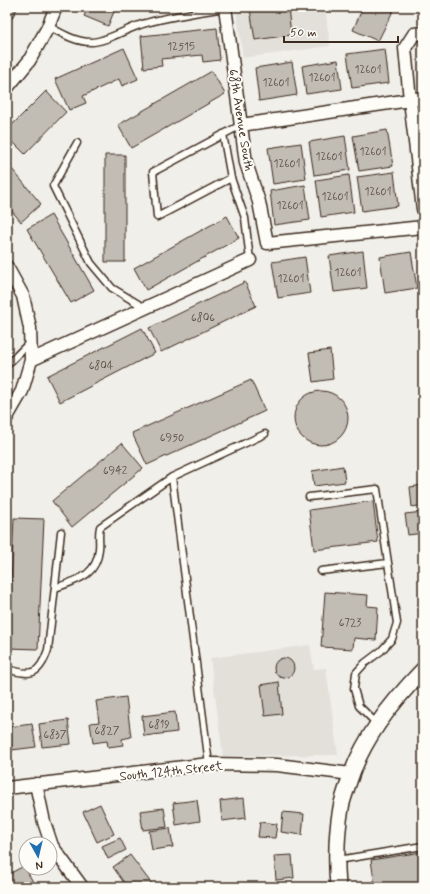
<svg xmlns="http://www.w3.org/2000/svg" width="430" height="894" font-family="Mynerve,sans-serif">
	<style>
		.built { fill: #e3e0da }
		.building { fill: #c1bcb4; stroke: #3b2a1e }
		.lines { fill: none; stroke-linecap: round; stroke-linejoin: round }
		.service-casing { stroke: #3b2a1e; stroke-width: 9 }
		.minor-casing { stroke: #3b2a1e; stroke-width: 15 }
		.tertiary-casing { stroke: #3b2a1e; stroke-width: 18 }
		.service { stroke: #fdfcf7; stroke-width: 6 }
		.minor { stroke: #fdfcf7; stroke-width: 12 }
		.tertiary { stroke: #fdfcf7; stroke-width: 15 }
		.labels { text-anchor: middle; stroke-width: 4; stroke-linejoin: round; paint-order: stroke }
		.number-label { font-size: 11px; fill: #5c4e44 }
		.street-label { font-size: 13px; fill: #3b2a1e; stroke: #fdfcf7 }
	</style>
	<rect width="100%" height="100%" fill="#f1efea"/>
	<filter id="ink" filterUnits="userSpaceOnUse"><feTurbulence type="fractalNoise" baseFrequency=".025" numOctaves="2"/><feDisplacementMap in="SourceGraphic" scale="8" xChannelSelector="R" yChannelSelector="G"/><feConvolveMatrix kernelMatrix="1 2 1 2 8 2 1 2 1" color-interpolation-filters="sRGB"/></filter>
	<g filter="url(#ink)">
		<path class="built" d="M236 7H325L330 46 243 58Z
			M310 645 314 669 326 668 338 755 223 756 210 658Z"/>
		<path class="building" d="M7 7H18L7 27Z
			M88 7H116L108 26 84 16Z
			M265 7H288L291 35 255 40 250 9Z
			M363 7H390L394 9 378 41 353 30Z
			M217 28 220 60 203 62 202 55 161 59 162 66 144 68 141 36Z
			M124 48 138 79 122 86 119 79 83 96 86 103 69 110 55 79Z
			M385 49 389 83 352 88 347 54Z
			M338 60 342 89 306 94 302 66Z
			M292 62 297 95 259 101 255 68Z
			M212 71 225 94 131 148 118 125Z
			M46 91 66 112 25 154 7 136V130Z
			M387 130 393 166 359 171 353 136Z
			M345 136 350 170 314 175 309 142Z
			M301 143 306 179 273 184 268 148Z
			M105 155H125V262H105Z
			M7 163 41 204 21 222 7 205Z
			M394 172 398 206 362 211 357 177Z
			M349 175 354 212 321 217 316 180Z
			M305 185 310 220 274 225 270 191Z
			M51 215 94 290 71 303 27 229Z
			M227 216 239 238 146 290 134 268Z
			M363 251 367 288 334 292 329 256Z
			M411 252 417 288 385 293 380 257Z
			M305 257 310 293 278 298 272 262Z
			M245 282 256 306 161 352 149 328Z
			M142 328 155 353 60 402 47 376Z
			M330 350 333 379 313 382 309 353Z
			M251 380 265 411 147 465 132 433Z
			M294 418a27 27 0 1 1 54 0a27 27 0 1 1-54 0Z
			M122 443 143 468 72 527 52 501Z
			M343 466 345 482 314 486 312 471Z
			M423 485V505L412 507 410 487Z
			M373 501 378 542 314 550 309 510Z
			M423 512V533L408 535 405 514Z
			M14 518 44 519 38 649 8 648Z
			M325 592 368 595 367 606 378 607 376 640 354 638 353 649 321 647Z
			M274 668a10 10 0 1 1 20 0a10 10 0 1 1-20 0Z
			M279 682 282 714 265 716 261 685Z
			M126 697 131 737 122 739 123 745 108 747 107 741 93 743 90 723 99 722 96 701Z
			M175 712 177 732 144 736 142 716Z
			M68 720 71 744 42 747 39 724Z
			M32 724 36 747 12 750 9 727Z
			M244 798 246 818 222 821 220 801Z
			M197 800 200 821 176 825 173 803Z
			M100 804 114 834 97 842 83 812Z
			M164 808 167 827 143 830 140 811Z
			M283 812 304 814 302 835 281 832Z
			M260 822 277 824 275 838 258 837Z
			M170 828 173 847 152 850 149 831Z
			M120 838 126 850 108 859 102 846Z
			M422 852 423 887H375L371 860Z
			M130 855 154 887H127L113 867Z
			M292 855 294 878 276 880 274 856Z
			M24 866 36 887H7V875Z"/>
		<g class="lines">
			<g class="service-casing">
				<path id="service" d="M48 26C61 33 75 42 91 42 107 42 129 27 146 23 172 16 199 12 225 8
					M223 134 231 178 157 217 153 172 241 125
					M77 143 53 186 91 263 112 288 145 308
					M231 178 245 218 250 260
					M7 365 29 343
					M172 477 209 764
					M309 497 377 489 397 623 392 639 381 651 365 663 356 673 354 689 359 706 377 724
					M321 571 388 563
					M55 588C77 580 97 576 99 549 100 542 98 535 100 527L172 477 265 434
					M7 669C31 676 39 676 48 650L61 532
					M338 860 423 846"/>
			</g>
			<g class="minor-casing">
				<path id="minor" d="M225 7 246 163 259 202 267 243 423 227
					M423 33 414 34 405 48 410 100 423 209
					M7 88 29 61 47 29 56 7
					M241 125 423 98
					M7 267 23 296 30 328 31 360 22 391 7 417
					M31 360 250 260
					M36 784 44 822 52 846 82 887
					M7 788 209 764 277 765 351 774"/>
			</g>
			<g class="tertiary-casing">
				<path id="tertiary" d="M338 887C336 861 336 834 341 808 342 801 345 794 347 787 361 741 390 704 423 670"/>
			</g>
			<use href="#service" class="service"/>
			<use href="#minor" class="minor"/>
			<use href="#tertiary" class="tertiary"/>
		</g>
	</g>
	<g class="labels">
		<g class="number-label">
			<text x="181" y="50">12515</text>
			<text x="368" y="73">12601</text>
			<text x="322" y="81">12601</text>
			<text x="276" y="86">12601</text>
			<text x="373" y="155">12601</text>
			<text x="329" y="160">12601</text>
			<text x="287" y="167">12601</text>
			<text x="378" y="195">12601</text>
			<text x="335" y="200">12601</text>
			<text x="290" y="209">12601</text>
			<text x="348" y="276">12601</text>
			<text x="291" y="282">12601</text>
			<text x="203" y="321">6806</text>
			<text x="101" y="369">6804</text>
			<text x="172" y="441">6950</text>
			<text x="115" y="474">6942</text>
			<text x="350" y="626">6723</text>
			<text x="159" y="728">6819</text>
			<text x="107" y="734">6827</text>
			<text x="55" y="738">6837</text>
		</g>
		<g class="street-label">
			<text transform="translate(242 120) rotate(81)" y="5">68th Avenue South</text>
			<text transform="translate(171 770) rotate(-6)" y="5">South 124th Street</text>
		</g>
	</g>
	<rect width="430" height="894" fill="none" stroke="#fdfcf7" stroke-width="24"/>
	<rect x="12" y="12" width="406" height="870" fill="none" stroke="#3b2a1e" stroke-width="1.5" filter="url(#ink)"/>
	<g transform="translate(38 856) rotate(172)"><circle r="19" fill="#fdfcf7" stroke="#afa8a0"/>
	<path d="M0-3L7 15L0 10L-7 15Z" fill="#1f6fb2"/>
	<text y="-6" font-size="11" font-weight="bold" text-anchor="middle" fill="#3b2a1e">N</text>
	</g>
	<path d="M284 36v6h114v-6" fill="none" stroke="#3b2a1e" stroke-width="2"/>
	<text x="290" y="36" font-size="12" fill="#3b2a1e" stroke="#fdfcf7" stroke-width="3" paint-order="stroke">50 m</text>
</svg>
